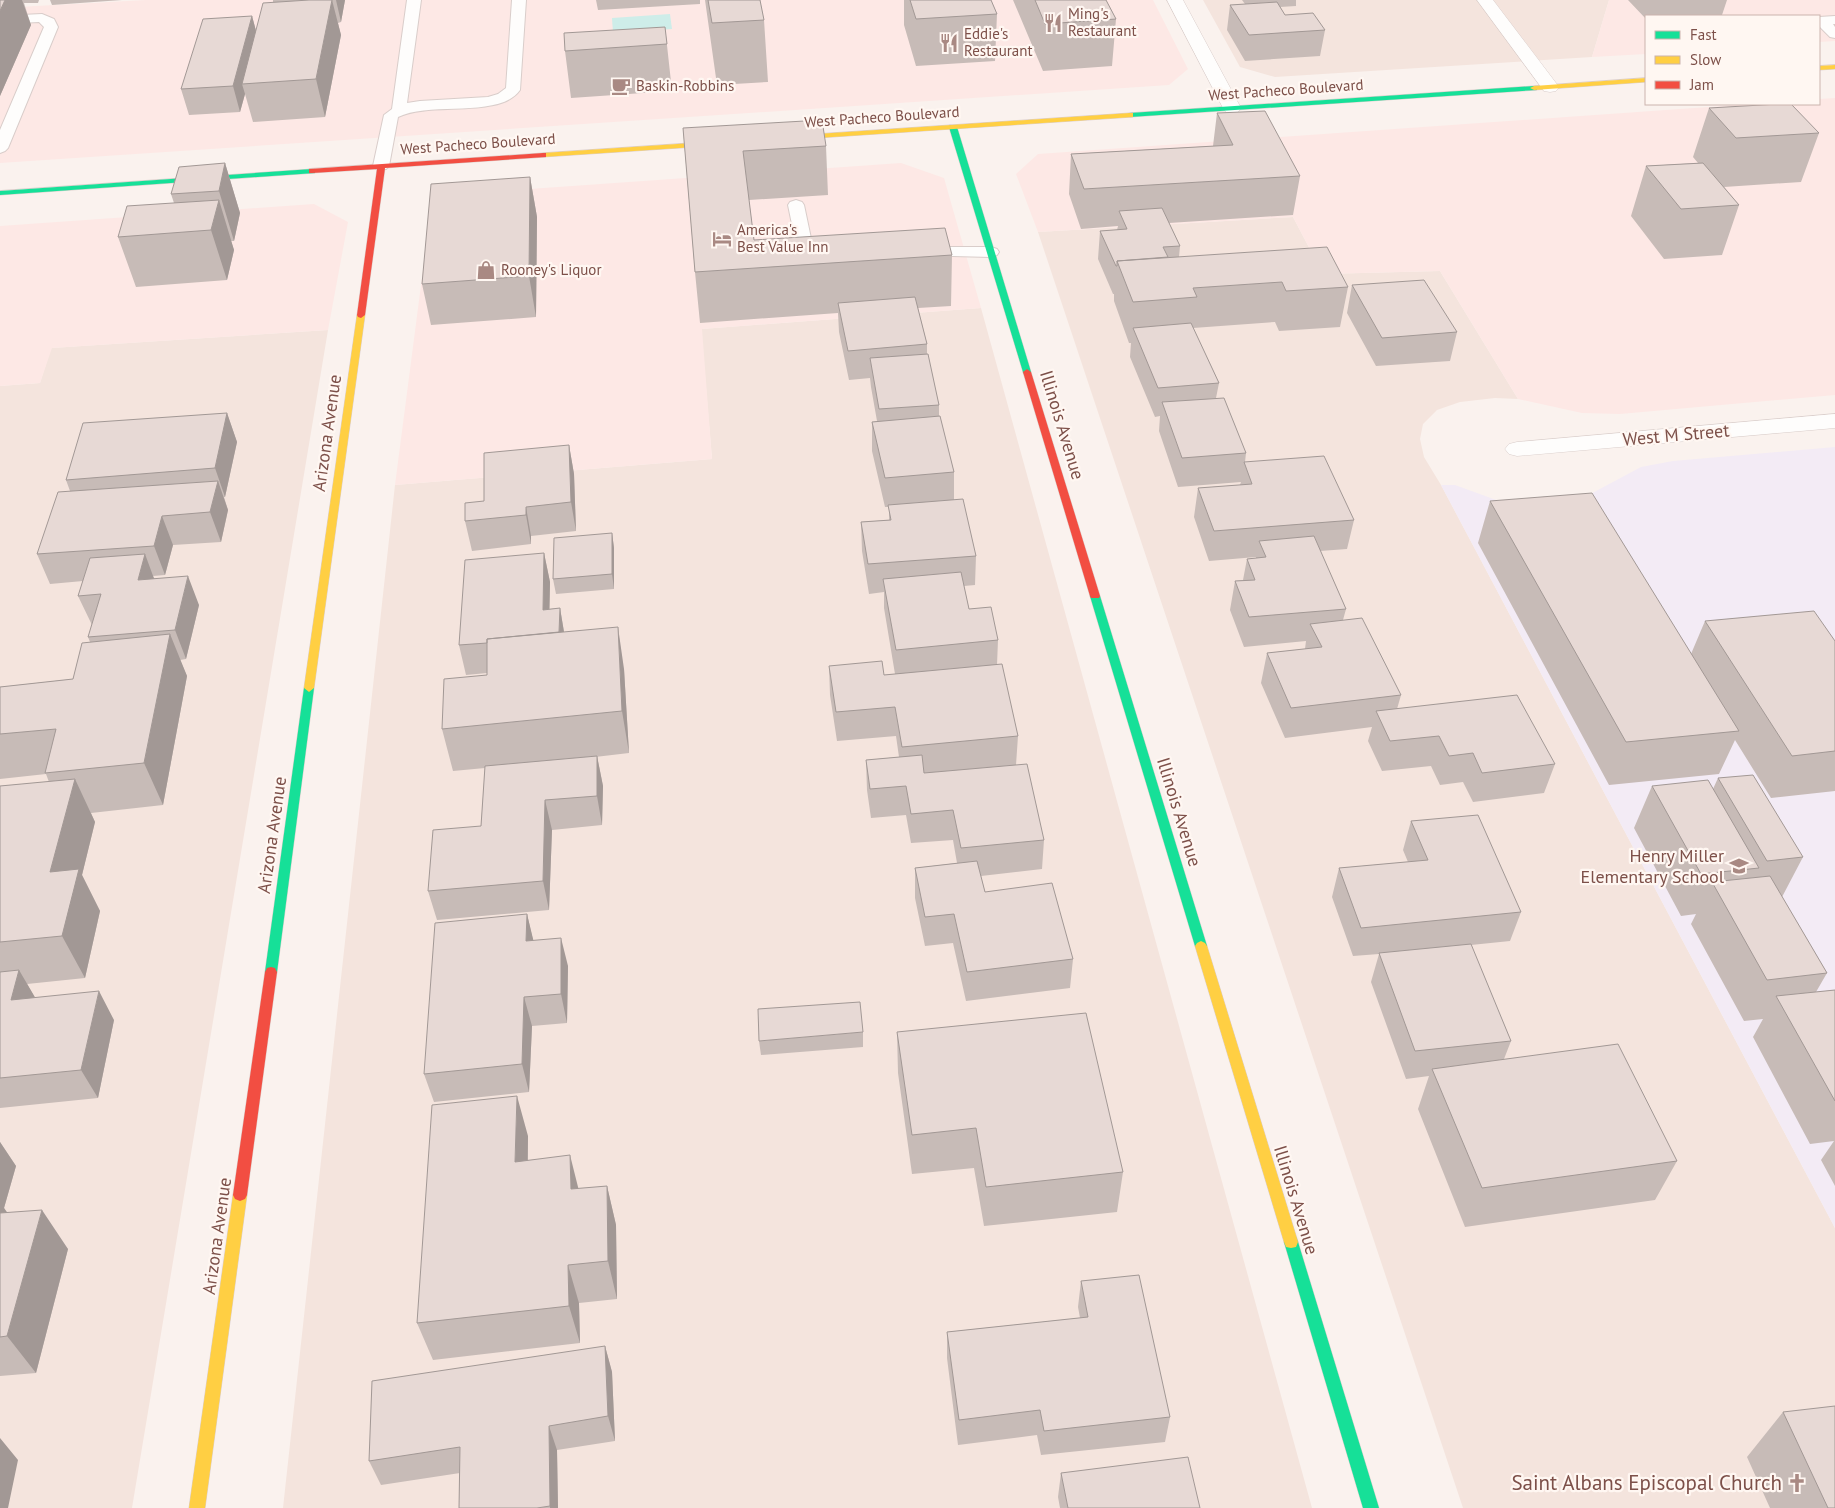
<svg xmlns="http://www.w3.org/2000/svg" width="1835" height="1508" font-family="'PT Sans',sans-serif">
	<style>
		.residential { fill: #f4e4dd }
		.commercial { fill: #fde8e5 }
		.education { fill: #f3ebf5 }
		.water { fill: #ceede9 }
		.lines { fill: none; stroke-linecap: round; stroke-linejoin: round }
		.lane-casing { stroke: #d9cdca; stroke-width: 2 }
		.street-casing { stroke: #d9cdca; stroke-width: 1 }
		.fast-casing { stroke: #dbcecb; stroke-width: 1 }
		.slow-casing { stroke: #dbcecb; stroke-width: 1 }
		.jam-casing { stroke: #dbcecb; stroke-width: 1 }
		.lane { fill: #fefdfc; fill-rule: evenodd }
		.street { fill: #fefdfc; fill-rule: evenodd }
		.fast { fill: #16e098; fill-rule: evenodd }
		.slow { fill: #ffcf43; fill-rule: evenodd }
		.jam { fill: #f24e42; fill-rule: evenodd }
		.wall { fill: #c7bbb7 }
		.shaded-wall { fill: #a29895 }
		.building { fill: #e7d9d5; stroke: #a29895 }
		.labels { text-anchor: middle; stroke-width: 4.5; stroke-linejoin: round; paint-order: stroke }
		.far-poi-label { font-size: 15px; fill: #7d5049; stroke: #fff7f2; text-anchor: start }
		.far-street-label { font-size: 15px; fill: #7d5049; stroke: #fff7f2 }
		.street-label { font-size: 18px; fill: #7d5049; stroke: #fff7f2 }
		.poi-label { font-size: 18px; fill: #7d5049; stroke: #fff7f2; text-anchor: end }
		.near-poi-label { font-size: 21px; fill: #7d5049; stroke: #fff7f2; text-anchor: end }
	</style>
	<rect width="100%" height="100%" fill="#faf2ee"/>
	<path class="residential" d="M1203 0H1609L1592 57 1275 77 1240 67Z
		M1293 217 1323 274 1440 271 1518 399 1495 398 1460 402 1437 410 1423 424 1420 439 1424 457 1441 485 1835 1228V1508H1463L1038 232Z
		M981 308 1312 1508H283L395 485 712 459 701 329Z
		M328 330 132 1508H0V386L40 383 51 348Z"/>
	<path class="commercial" d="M146 0H1153L1188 69 1169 85 0 163V8Z
		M1609 0H1835V41L1819 42V16H1646V54L1592 57Z
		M1835 98V395L1620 414 1582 413 1518 399 1440 271 1323 274 1293 217 1038 232 1016 174 1038 154 1751 104H1819V99Z
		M901 163 944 178 981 308 702 329 712 459 395 485 430 216 459 194Z
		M314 204 348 222 328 330 52 348 40 383 0 386V226Z"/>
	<path class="education" d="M1835 447V1228L1441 485H1455L1499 501 1583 498 1641 467 1673 461Z"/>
	<path class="water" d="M670 14 672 29 613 33 612 18Z"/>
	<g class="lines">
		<g class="lane-casing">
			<path id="lane" d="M407 0H421L407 103 420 101 488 97 498 94 506 88 512 0H526L520 90C500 119 431 101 398 117L389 166 386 169H376L373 166 384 115 392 109Z
				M42 14 54 19 58 27 8 148 5 151 0 153V130L44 27 39 22 0 24V16Z
				M1835 16V24H1833L1835 27V38L1830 37 1819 26V17Z
				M796 200 802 202 804 205 813 248 826 249 828 253 826 257H800L798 253 788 205 790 202Z
				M920 247H991L997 249 999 252 997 255 991 257 914 255 912 252 914 249Z"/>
		</g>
		<g class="street-casing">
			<path id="street" d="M1167 0H1183L1241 108 1238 112 1232 113 1226 112 1223 108Z
				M1477 0H1493L1556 83 1559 87 1556 91 1550 92 1544 91Z
				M1835 414V428L1517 456 1509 454 1505 449 1509 444 1517 442Z"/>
		</g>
		<g class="fast-casing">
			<path id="fast" d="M1534 86H1537V90L1130 117 1126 115 1130 113Z
				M950 125 957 127 1031 372 1030 374H1024L1023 372 949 127Z
				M312 169H315V173L0 195V191Z
				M1095 593 1100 596 1207 946 1205 949 1201 951 1197 949 1195 946 1090 596Z
				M309 684 314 688 277 972 275 976 271 977 267 976 265 972 304 688Z
				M1291 1236 1296 1237 1298 1242 1379 1508H1363L1284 1242 1286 1237Z"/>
		</g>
		<g class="slow-casing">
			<path id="slow" d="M1835 65V69L1819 70V66Z
				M1646 78V82L1534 90 1530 88 1534 86Z
				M1130 113H1133V117L787 140 783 138 787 136Z
				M722 141 726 143 725 145 543 157 539 155 543 153Z
				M361 312 365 315 314 688 309 692 304 688 357 315Z
				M1201 941 1205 943 1207 946 1298 1242 1296 1247 1291 1248 1286 1247 1284 1242 1195 946 1197 943Z
				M240 1189 245 1191 247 1195 205 1508H189L233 1195 235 1191Z"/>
		</g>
		<g class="jam-casing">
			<path id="jam" d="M543 153H546V157L385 168 365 315 361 318 358 317 357 315 377 169 312 173H309V169Z
				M1027 369 1031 372 1100 596 1099 598H1091L1090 596 1023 372Z
				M271 967 275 968 277 972 247 1195 245 1199 240 1201 235 1199 233 1195 265 972 267 968Z"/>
		</g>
		<use href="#lane" class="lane"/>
		<use href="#street" class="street"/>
		<use href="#fast" class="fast"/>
		<use href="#slow" class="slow"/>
		<use href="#jam" class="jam"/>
	</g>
	<path class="wall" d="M0 0H39L38 3H24L31 25 0 96Z
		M50 0H122L52 5Z
		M273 0H345L341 22 338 23 341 35 325 117 253 122 245 94 240 112 189 115 181 89 252 16 256 31 273 2Z
		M596 0H700V4L598 10Z
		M705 0H760L764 20 768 82 717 85Z
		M904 0H991L997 14 995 61 916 66 904 25Z
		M1013 0H1106L1116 19 1112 66 1043 71Z
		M1242 0H1296V6L1280 7 1285 15 1325 30 1320 56 1245 61 1227 30 1230 5 1245 4Z
		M1628 0H1727L1722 15 1698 16H1646V19Z
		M665 27 672 91 571 98 565 51Z
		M1709 108 1819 133 1801 182 1724 187 1739 205 1722 255 1664 259 1631 216 1646 166 1698 163 1693 157Z
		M1217 113 1300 176 1293 215 1169 223 1180 246 1179 257 1348 287 1340 327 1279 331 1275 322 1193 328 1219 383 1216 398 1246 453 1245 462 1354 520 1347 549 1320 551 1346 609 1343 620 1401 695 1397 709 1555 764 1544 793 1473 802 1463 782 1440 785 1431 766 1382 771 1368 741 1372 727 1285 738 1261 683 1267 653 1305 649 1306 641 1244 647 1230 610 1235 581 1243 580 1247 559 1256 558V557L1209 561 1194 517 1198 488 1240 485 1241 482 1178 487 1159 431 1160 416 1155 417 1130 357 1131 343H1129L1114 301V294H1113L1098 259 1100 231 1117 230 1118 226 1081 229 1069 194 1071 154 1213 146Z
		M683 128 826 146 828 195 749 200 754 240 952 255 951 306 918 308 927 344V354L939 405V416L954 472V500L976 556 975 585 964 586 969 609 998 640 997 665 1018 736 1016 765 1044 840 1042 869 981 876 985 892 1073 959 1070 988 966 1001 953 943 925 946 915 898V868L957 863 953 840 911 843 906 815 871 818 867 790 866 760 899 757 896 736 837 741 830 695 829 666 884 675 895 674 884 608V592L869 594 862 551 861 522 889 520V507H885L872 451V422L877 421 871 387 870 378 849 380 839 332 838 313 700 323 695 272Z
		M225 163 240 213 234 241H231L234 250 227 280 136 287 118 237 174 203 171 194Z
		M530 177 537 217 536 317 431 325 422 284Z
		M1352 285 1457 332 1450 361 1376 366 1347 313Z
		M227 413 237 442 225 497H224L228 510 221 542 173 545 165 575 153 576 154 578 199 605 186 659 180 660 187 676 163 805 91 813 95 822 82 875 100 911 85 978 27 984 35 998 114 1020 98 1098 0 1108V786L49 782 46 774 0 779V687L73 679 90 642 88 637 92 625 78 596 83 581 50 584 37 554 70 491 66 480Z
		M569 445 574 474 576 531 531 536V544L472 551 465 521 484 501Z
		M1490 501 1691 654 1705 621 1835 641V791L1771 798 1735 740 1719 774 1609 785 1478 543Z
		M612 533 614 548V589L556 594 553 579Z
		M544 553 550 582 549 609 560 608 564 632 624 669 629 753 595 757 597 756 603 786 602 825 552 830 549 910 437 920 428 891 481 826 485 768 453 771 442 729 487 675V673L466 675 459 645Z
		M1718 778 1803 857 1782 897 1827 973 1816 992 1835 990V1186L1821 1160 1834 1141 1810 1144 1753 1037 1763 1019 1744 1021 1691 924 1696 914 1681 916 1634 828 1652 786 1713 789Z
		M1411 821 1521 912 1510 941 1471 945 1511 1041 1504 1059 1677 1161 1655 1200 1465 1227 1418 1109 1429 1076 1406 1079 1371 982 1379 954 1353 956 1332 897 1339 868 1408 862 1403 850Z
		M527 914 533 940 568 966 567 1023 532 1026 529 1092 434 1102 424 1074Z
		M863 1032V1047L761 1055 759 1041Z
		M897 1032 1123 1172 1117 1212 984 1226 974 1168 912 1174 898 1073Z
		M528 1136V1160L579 1189 607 1186 616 1225 617 1299 579 1303 580 1343 433 1360 417 1323Z
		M0 1142 16 1166 4 1208 7 1212 68 1249 36 1373 0 1376Z
		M1081 1281 1170 1417 1165 1442 1041 1455 1037 1435 958 1445 947 1358V1332L1080 1318 1078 1307Z
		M605 1346 612 1372 615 1441 557 1450 558 1508H459L460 1473 381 1485 369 1461Z
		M1783 1412 1835 1508H1770L1747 1457Z
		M1061 1473 1200 1508H1060L1058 1497Z"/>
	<path class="shaded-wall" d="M5 0H22L31 25 0 96V11Z
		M332 0 341 35 325 117 316 79Z
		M336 0H345L341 22Z
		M252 16 259 42 242 84 245 94 240 112 233 86Z
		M225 163 240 213 234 241 219 191Z
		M530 177 537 217 536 317 529 276Z
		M219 200 234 250 227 280 211 230Z
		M227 413 237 442 225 497 215 468Z
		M569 445 574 474 576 531 571 502Z
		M218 481 228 510 221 542 210 512Z
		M526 507 531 536V544L526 515Z
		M162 516 173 545 165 575 154 546Z
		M612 533 614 548V589L612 574Z
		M544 553 550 582 549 639 543 610Z
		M145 554 156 584 138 580Z
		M188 576 199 605 186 659 175 630Z
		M560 608 565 638 559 637Z
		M618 627 624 669 629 753 622 711Z
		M170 634 187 676 163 805 144 763Z
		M597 756 603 786 602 825 597 796Z
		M75 779 95 822 82 875 100 911 85 978 62 936 50 872Z
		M545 800 552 830 549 910 543 881Z
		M527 914 534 943 526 941Z
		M561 938 568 966 567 1023 561 994Z
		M19 970 36 999 11 1000Z
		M99 991 114 1020 98 1098 81 1070Z
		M524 997 532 1026 529 1092 522 1064Z
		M517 1096 528 1136 527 1201 515 1162Z
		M0 1142 16 1166 4 1208 14 1223 0 1246Z
		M570 1155 580 1195 571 1189Z
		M607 1186 616 1225 617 1299 608 1261Z
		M42 1210 68 1249 36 1373 7 1336Z
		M568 1265 579 1303 580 1343 569 1306Z
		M605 1346 612 1372 615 1441 608 1416Z
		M549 1426 557 1450 558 1508H550V1506Z
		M0 1438 18 1460 8 1508H0Z"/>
	<path class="building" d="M0 0H5L0 11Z
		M309 0H332L316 79 242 84 263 3Z
		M708 0H760L764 20 712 23Z
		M910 0H991L997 14 916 19Z
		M1035 0H1106L1116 19 1045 24Z
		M1277 2 1285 15 1313 13 1325 30 1249 35 1230 5Z
		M252 16 233 86 181 89 203 19Z
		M665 27 667 44 565 51 564 33Z
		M1779 104H1791L1819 133 1736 138 1709 108Z
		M1265 111 1300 176 1084 189 1071 154 1233 145 1217 113Z
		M822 120 826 146 743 151 754 240 945 228 952 255 695 272 683 128Z
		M225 163 219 191 171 194 179 167Z
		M1703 163 1739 205 1681 209 1646 166Z
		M530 177 529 276 422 284 431 184Z
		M219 200 211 230 118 237 127 206Z
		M1162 208 1180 246 1163 247 1168 257 1117 261V266H1116L1100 231 1127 229 1119 211Z
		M1327 247 1348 287 1286 291 1282 282 1193 288 1197 297 1133 302 1117 261Z
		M1424 280 1457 332 1382 338 1352 285Z
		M915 297 927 344 848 351 838 303Z
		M1191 323 1219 383 1158 388 1133 328Z
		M928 354 939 405 879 409 870 358Z
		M1224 398 1246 453 1182 458 1162 402Z
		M227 413 215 468 66 480 83 423Z
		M940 416 954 472 885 478 872 422Z
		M569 445 571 502 526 507V515L465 521V503L484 501V453Z
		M1324 456 1354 520 1214 531 1198 488 1252 484 1244 462Z
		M218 481 210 512 162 516 154 546 37 554 58 492Z
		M1592 493 1739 731 1626 742 1490 501Z
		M963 499 976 556 868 564 861 522 891 520 888 505Z
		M612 533V574L553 579 554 538Z
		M1314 536 1346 609 1249 617 1235 581 1255 580 1247 559 1266 557 1259 541Z
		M544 553 543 610 560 608 559 632 487 639V643L459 645 465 560Z
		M145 554 138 580 188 576 175 630 88 637 101 594 78 596 90 558Z
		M961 572 969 609 991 607 998 640 896 650 883 579Z
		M1814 611 1835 641V751L1792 756 1705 621Z
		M1362 618 1401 695 1291 708 1267 653 1322 647 1310 624Z
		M618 627 622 711 442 729 444 679 487 675V639Z
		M170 634 144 763 45 773 56 729 0 734V687L73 679 82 643Z
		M882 661 884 675 1002 664 1018 736 902 747 895 707 836 712 829 666Z
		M1517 695 1555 764 1482 773 1473 753 1449 756 1439 736 1390 741 1376 711Z
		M922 755 924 773 1027 764 1044 840 961 848 953 810 911 814 906 786 870 789 866 760Z
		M597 756V796L545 800 543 881 428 891 433 830 481 826 485 766Z
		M1753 775 1803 857 1767 861 1718 778Z
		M75 779 50 872 79 869 62 936 0 942V786Z
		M1708 780 1759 868 1701 874 1652 786Z
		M1478 815 1521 912 1361 928 1339 868 1428 860 1411 821Z
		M977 861 985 892 1052 883 1073 959 967 972 954 914 925 917 915 868Z
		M1770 876 1827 973 1767 980 1712 882Z
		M527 914 526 941 561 938V994L524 997 522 1064 424 1074 435 923Z
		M1471 944 1511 1041 1415 1051 1379 953Z
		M19 970 11 1000 99 991 81 1070 0 1078V972Z
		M1835 990V1101L1776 996Z
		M860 1002 863 1032 759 1041 758 1009Z
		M1086 1013 1123 1172 986 1187 976 1128 912 1135 897 1032Z
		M1618 1044 1677 1161 1482 1188 1432 1069Z
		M517 1096 515 1162 570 1155 571 1189 607 1186 608 1261 568 1265 569 1306 417 1323 432 1105Z
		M42 1210 7 1336 0 1337V1213Z
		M1139 1275 1170 1417 1044 1431 1040 1410 959 1420 947 1332 1088 1317 1081 1281Z
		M605 1346 608 1416 549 1426 550 1506 537 1508H459L460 1447 369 1461 372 1381Z
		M1835 1406V1508H1828L1783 1412Z
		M1188 1457 1200 1508H1068L1061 1473Z"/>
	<defs>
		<g id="restaurant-bare" transform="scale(1.5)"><path d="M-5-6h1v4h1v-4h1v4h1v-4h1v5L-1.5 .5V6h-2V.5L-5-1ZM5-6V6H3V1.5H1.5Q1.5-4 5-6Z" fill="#a98983" stroke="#fff7f2" stroke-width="2.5" paint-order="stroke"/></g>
		<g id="cafe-bare" transform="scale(1.5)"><path d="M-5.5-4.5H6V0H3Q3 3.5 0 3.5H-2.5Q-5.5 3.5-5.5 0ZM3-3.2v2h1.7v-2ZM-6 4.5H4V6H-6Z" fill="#a98983" stroke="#fff7f2" stroke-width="2.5" paint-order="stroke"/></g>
		<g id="hotel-bare" transform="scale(1.5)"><path d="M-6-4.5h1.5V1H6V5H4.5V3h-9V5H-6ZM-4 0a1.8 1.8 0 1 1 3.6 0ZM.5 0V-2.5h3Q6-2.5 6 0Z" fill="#a98983" stroke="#fff7f2" stroke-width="2.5" paint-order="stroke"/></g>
		<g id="shop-bare" transform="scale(1.5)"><path d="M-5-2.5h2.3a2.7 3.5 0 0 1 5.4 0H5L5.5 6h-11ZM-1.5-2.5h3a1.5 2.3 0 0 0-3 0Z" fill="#a98983" stroke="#fff7f2" stroke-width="2.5" paint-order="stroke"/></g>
		<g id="school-bare" transform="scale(1.5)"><path d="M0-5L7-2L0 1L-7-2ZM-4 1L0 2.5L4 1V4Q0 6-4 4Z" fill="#a98983" stroke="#fff7f2" stroke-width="2.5" paint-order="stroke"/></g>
		<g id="church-bare" transform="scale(1.5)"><path d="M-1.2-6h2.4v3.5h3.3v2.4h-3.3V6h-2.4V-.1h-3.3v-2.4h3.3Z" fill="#a98983" stroke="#fff7f2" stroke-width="2.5" paint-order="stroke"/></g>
	</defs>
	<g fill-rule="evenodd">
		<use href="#restaurant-bare" x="1053" y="23"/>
		<use href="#restaurant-bare" x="949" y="43"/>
		<use href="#cafe-bare" x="621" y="86"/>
		<use href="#hotel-bare" x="722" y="239"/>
		<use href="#shop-bare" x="486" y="270"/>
		<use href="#school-bare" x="1739" y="866"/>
		<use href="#church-bare" x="1797" y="1483"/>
	</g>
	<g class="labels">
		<g class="far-poi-label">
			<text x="1068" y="19">Ming's<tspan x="1068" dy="17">Restaurant</tspan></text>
			<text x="964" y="39">Eddie's<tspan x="964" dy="17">Restaurant</tspan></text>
			<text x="636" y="91">Baskin-Robbins</text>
			<text x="737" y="235">America's<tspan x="737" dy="17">Best Value Inn</tspan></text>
			<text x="501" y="275">Rooney's Liquor</text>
		</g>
		<g class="far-street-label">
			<text transform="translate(1286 90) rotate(-4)" y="5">West Pacheco Boulevard</text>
			<text transform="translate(882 117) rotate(-4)" y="5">West Pacheco Boulevard</text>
			<text transform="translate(478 144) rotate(-4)" y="5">West Pacheco Boulevard</text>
		</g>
		<g class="street-label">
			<text transform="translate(1062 425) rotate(73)" y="6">Illinois Avenue</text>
			<text transform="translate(327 433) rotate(-82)" y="6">Arizona Avenue</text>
			<text transform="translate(1676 435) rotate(-5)" y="6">West M Street</text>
			<text transform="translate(1179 812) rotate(73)" y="6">Illinois Avenue</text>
			<text transform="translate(272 835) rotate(-82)" y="6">Arizona Avenue</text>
			<text transform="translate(1296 1200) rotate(73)" y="6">Illinois Avenue</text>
			<text transform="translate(217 1236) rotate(-82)" y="6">Arizona Avenue</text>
		</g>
		<g class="poi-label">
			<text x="1724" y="862">Henry Miller<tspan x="1724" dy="21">Elementary School</tspan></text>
		</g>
		<g class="near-poi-label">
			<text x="1782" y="1490">Saint Albans Episcopal Church</text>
		</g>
	</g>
	<rect x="1645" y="15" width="175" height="90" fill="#fff7f2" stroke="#cbb4ae"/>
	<rect x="1655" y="31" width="25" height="8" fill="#16e098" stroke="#cbb4ae"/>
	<text x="1690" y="40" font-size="15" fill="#7d5049">Fast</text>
	<rect x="1655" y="56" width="25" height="8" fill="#ffcf43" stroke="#cbb4ae"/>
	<text x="1690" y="65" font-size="15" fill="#7d5049">Slow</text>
	<rect x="1655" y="81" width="25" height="8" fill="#f24e42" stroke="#cbb4ae"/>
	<text x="1690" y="90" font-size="15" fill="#7d5049">Jam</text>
</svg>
